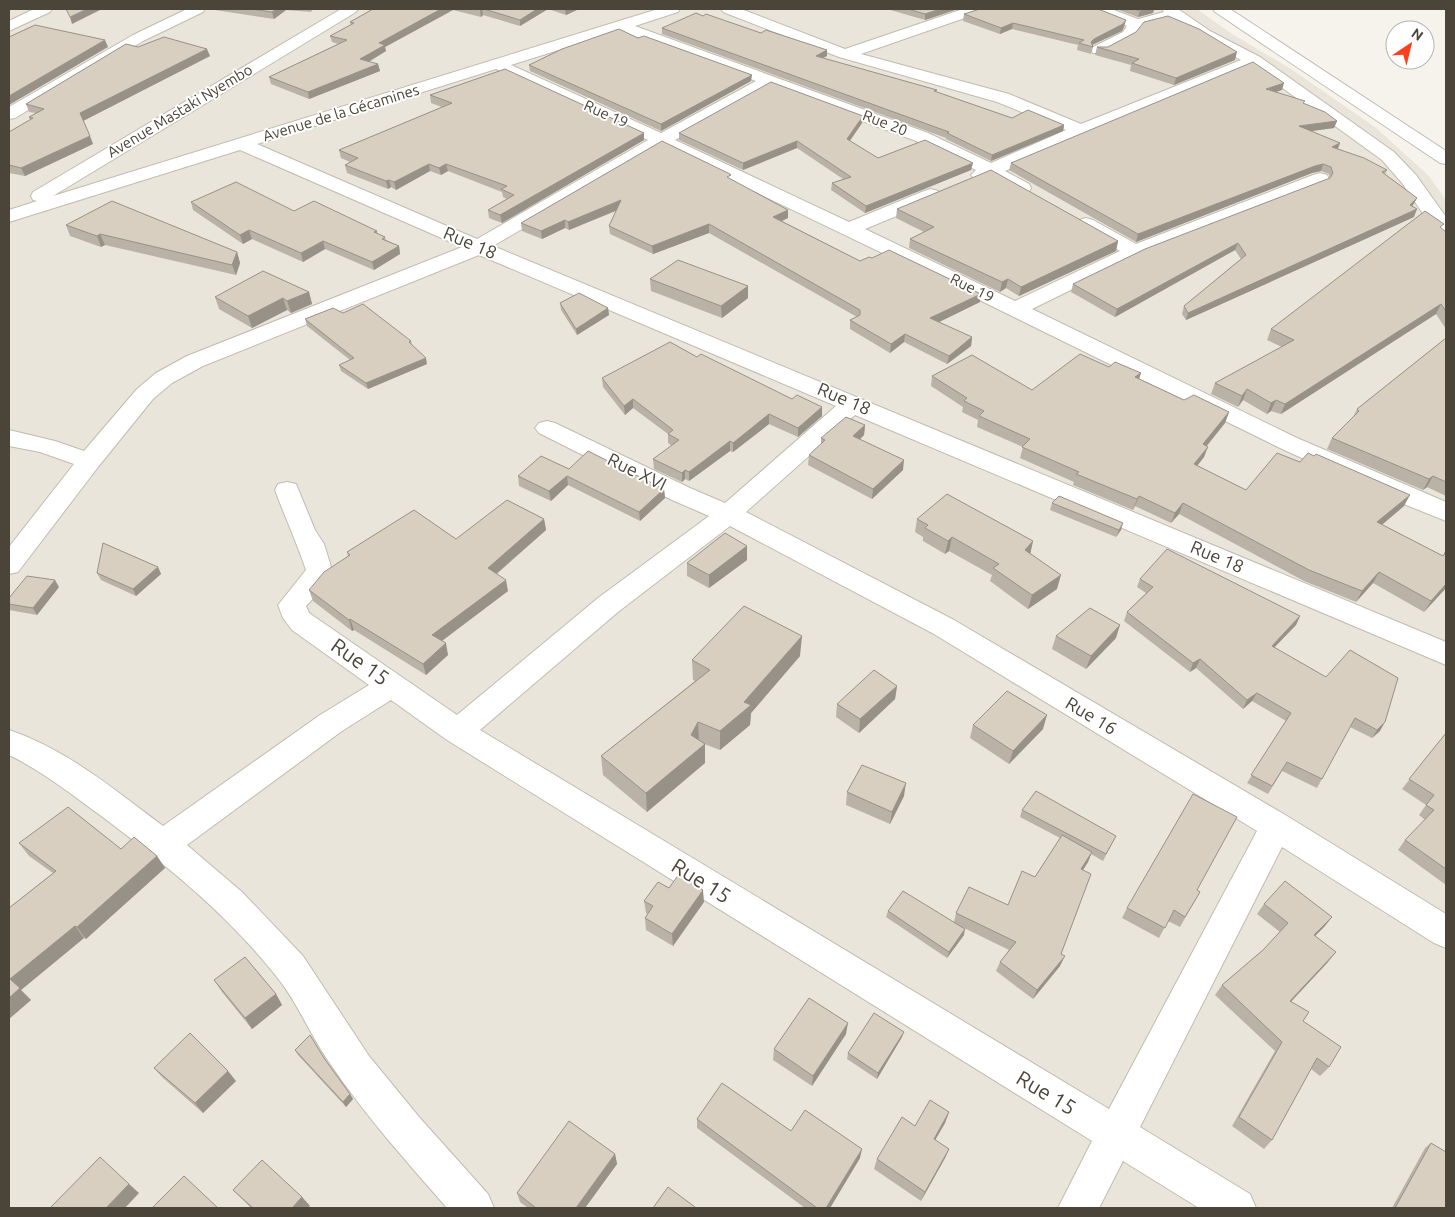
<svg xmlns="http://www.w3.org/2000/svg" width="1455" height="1217" font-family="Ubuntu,sans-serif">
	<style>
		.residential { fill: #eae5da }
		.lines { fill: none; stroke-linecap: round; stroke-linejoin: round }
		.minor-casing { stroke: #c2bbae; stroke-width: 2 }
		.minor { fill: #fff; fill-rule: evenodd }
		.wall { fill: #bab2a6 }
		.shaded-wall { fill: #979187 }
		.building { fill: #d8cfc1; stroke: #979187 }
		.labels { text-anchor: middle; stroke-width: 4; stroke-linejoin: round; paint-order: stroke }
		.far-street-label { font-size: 15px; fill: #4b4439; stroke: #fff }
		.street-label { font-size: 18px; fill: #4b4439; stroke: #fff }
		.near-street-label { font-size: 21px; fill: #4b4439; stroke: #fff }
	</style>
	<rect width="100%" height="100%" fill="#f6f3ec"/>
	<path class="residential" d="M9 9H1197L1232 34 1291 69 1375 127 1428 175 1446 200V1208H9Z"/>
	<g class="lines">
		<g class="minor-casing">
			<path id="minor" d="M34 9H52L50 12 9 31V21Z
				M187 9H205L203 12 143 41 15 118 9 119V107L133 35Z
				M341 9H358L356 12 53 196 658 9H680L678 12 635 26 928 133 991 163 1066 130 997 102 839 57 723 12 721 9H741L845 49 963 9H984L982 12 861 54 1009 94 1081 124 1241 60 1200 37 1174 19 1141 28 1133 38 1105 53H1093L1091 50 1093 47 1123 32 1127 26 1094 12 1092 9H1111L1138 19 1164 12 1162 9H1178L1210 31 1260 57 1394 152 1416 175 1446 217V233L1439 231 1428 221 1402 183 1382 160 1252 66 1087 134 1005 171 1029 184 1031 188 1029 192C1015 195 1002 184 990 177L980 180 974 179 971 175 976 170 916 141 771 87 675 140 849 222 924 191 931 189 938 191 940 195 938 199 865 229 1015 301 1120 251 1079 228 1076 224 1079 220 1086 218 1093 220 1136 244 1313 175 1320 173 1327 175 1329 179 1327 183 1142 255 1032 309 1297 438 1446 502V521L1384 496 1280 448 957 289 662 147 493 246 1446 642V665L855 415 746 512 954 620 1287 816 1446 914V948L1434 943 1282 847 1140 1127 1250 1194 1256 1208H1199L1123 1161 1099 1208H1058L1092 1141 447 740 391 700 342 731 187 845 242 892 303 956 369 1056 419 1117 488 1194 494 1208H447C406 1161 364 1114 329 1062 311 1036 299 1006 280 981 230 916 165 864 100 815 71 794 42 771 9 755V730C66 749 115 790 163 826L320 715 369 685 292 630 283 618 278 605 306 570C297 543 285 517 275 490L278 484 287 482 296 484 315 530 324 544 332 570 324 587 306 606 309 613 457 715 598 598 709 516 672 500 539 433 535 428 539 423 547 421 555 423 690 488 725 503 836 406 479 255 203 366 172 383 153 399 98 467 18 572 9 574V547L74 464 40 452 9 446V430L55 441 84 451 137 389 156 373 187 356 462 247 240 150 9 222V210L37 201 33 200 31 196 33 192ZM619 31 756 81 661 133 511 65ZM496 69 648 140 477 239 257 144ZM730 526 934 634 1257 831 1109 1109 480 730 618 612Z
				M1213 9H1230L1446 151V164L1440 163 1215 12Z"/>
		</g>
		<use href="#minor" class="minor"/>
	</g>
	<path class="wall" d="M208 9H313L311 12 286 10 274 19Z
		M373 9H548L520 26 483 15 481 17 453 10 385 47 386 51 369 62 378 64 380 71 309 99 271 84 269 77 338 44 332 42 330 36 351 25 350 22Z
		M548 9H579L566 15Z
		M887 9H958L925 20Z
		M1116 9H1154L1153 13 1138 17Z
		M964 14 1124 27 1122 31 1092 45 1093 47 1091 54 1077 50 1078 45 1012 29 1000 34 963 21Z
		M662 28 827 50V56L823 58 936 92 1012 118 1064 125 1063 131 991 161 946 139V138L662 34Z
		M638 38 751 81 661 131 530 71 529 65Z
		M138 47 210 56 83 121 93 144 25 176 9 173V132L30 120 29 117 36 113 29 112 26 104Z
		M1097 47 1235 60 1174 85 1130 71 1131 65 1095 55Z
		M1282 90 1276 92 1304 104 1337 121 1334 128 1311 131 1340 143 1338 149 1387 170 1385 174 1417 198 1412 206 1414 217 1186 320 1182 314 1184 306 1241 259 1235 250 1115 317 1071 292 1073 284 1330 178 1329 174 1321 171 1312 173 1136 242 1009 170 1011 163Z
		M430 95 644 133V140L502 223 489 218 488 210 507 199 503 197 502 192 448 171 441 175 430 171 396 190 391 187 388 189 347 173 345 165 350 162 341 158 339 150 442 107 431 103Z
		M863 116 862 123 850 141 878 158 971 170 865 213 831 190 832 183 843 179 797 148 743 170 679 140V133Z
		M731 180 788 218 782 221 860 261 872 258 980 302 939 322 972 337 971 346 947 364 904 342 890 353 850 329V320L857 317 709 233 653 254 610 234 609 226 616 211 569 230 565 228 542 239 522 231 521 223Z
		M191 202 377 231 378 234 385 237 386 240 399 246 400 254 374 270 325 249 303 262 252 239 243 244 193 210Z
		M897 209 1118 241 1116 251 1019 296 1006 288 1000 292 909 248 910 239 924 232 896 218Z
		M66 225 237 252 240 263 236 275 105 245 101 247 70 236Z
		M1441 229 1446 232V329L1436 314 1281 414 1271 411 1267 414 1243 400 1238 407 1211 394 1215 383 1282 347 1267 340 1271 329Z
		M650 279 748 298 722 318 651 291Z
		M309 292 312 304 291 313 287 310 252 328 219 309 215 297Z
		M560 303 608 308 609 315 577 335 561 310Z
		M305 319 411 341 412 345 427 364 368 389 341 371 339 365 350 360 307 326Z
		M1446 338V496L1427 487 1423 490 1327 449 1332 438 1353 417 1357 409Z
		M697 357 792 399 822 407V416L798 437 769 424 733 452 730 451 689 481 685 479 682 482 654 469 653 459 672 446 668 443V434L633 408 625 415 603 387 602 378Z
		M1109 367 1141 373 1139 379 1184 400 1229 412 1225 423 1207 446 1204 457 1197 466 1246 490 1404 506 1382 525 1443 556 1446 551V588L1424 612 1373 583 1356 602 1304 581 1179 514 1171 523 1135 506 1133 510 1073 485 1074 482 1020 458 1023 447 977 427 978 420 962 412 963 407 931 386 932 376 1032 390Z
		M865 425 864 435 860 439 903 470 872 499 808 465 809 455 821 444V438Z
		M569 469 664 489 665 498 640 521 568 485 551 501 519 486 518 476Z
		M1052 503 1121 530 1116 537 1050 510Z
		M544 519 546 530 497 574 508 591 442 641 448 655 426 675 354 630 352 631 313 601 309 590 348 556 347 552 456 539Z
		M917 519 1033 541 1030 554 1057 589 1028 609 990 581 992 575 949 551 945 554 923 541V537L915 532Z
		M747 546V560L709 588 687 576V563Z
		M158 567 161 574 136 596 101 580 97 573Z
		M1140 579 1300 616 1296 625 1274 647 1380 731 1372 738 1350 727 1317 788 1282 771 1268 794 1247 783 1286 721 1252 701 1243 709 1196 668 1190 672 1124 621 1127 612 1146 593 1137 587Z
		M59 587 37 615 9 610V598Z
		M1056 636 1116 638 1086 669 1052 649Z
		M800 656 751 713 750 725 720 750 704 744 705 763 647 812 603 775 601 756 695 681 693 680 692 660Z
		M897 686 895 699 859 733 836 717 837 704Z
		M973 725 1043 729 1009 764 970 738Z
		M1446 733V885L1398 850 1405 840 1425 820 1419 815 1426 805 1402 789Z
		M847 792 904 796 890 824 846 805Z
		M1022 810 1116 836 1103 861 1091 854 1088 862 1083 870 1061 954 1060 966 1033 999 996 971 1000 962 1009 950 962 927 964 935 947 958 886 917 888 911 954 922 956 913 1008 905 1035 877 1060 838 1020 817Z
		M19 843 121 849 157 856 165 868 86 939 84 938 21 990 31 1000 9 1019V908L53 873 29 856Z
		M669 888 704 902 673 946 646 930 645 918 648 914 646 913 644 901Z
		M1197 890 1200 892 1180 927 1168 921 1159 938 1122 918 1127 908Z
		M1264 904 1332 917 1324 927 1315 936 1328 962 1291 1002 1303 1021 1329 1067 1320 1076 1311 1069 1272 1140 1264 1149 1232 1126 1275 1051 1215 995 1222 985 1263 950 1280 932 1257 914Z
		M214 980 276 994 282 1005 252 1029 222 992Z
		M846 1034 812 1086 773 1060 774 1049Z
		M902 1037 877 1079 847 1059 848 1053Z
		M295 1050 324 1058 353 1099 346 1107 298 1055Z
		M154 1068 236 1081 203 1113 163 1078Z
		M949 1112 945 1123 935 1140 949 1149 945 1158 921 1201 874 1169 877 1159 915 1126Z
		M697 1119 791 1131 860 1158 830 1208H805L697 1128Z
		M1431 1143 1446 1208H1392L1425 1148Z
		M615 1154 617 1164 585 1208H528L520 1202 517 1193Z
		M233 1190 302 1197 310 1206 307 1208H251Z"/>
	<path class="shaded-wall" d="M87 9H102L72 24 70 17Z
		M277 9H285L286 10 274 19 272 12Z
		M441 9H453V10L385 47 386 51 361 66 360 59 379 43Z
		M482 9 483 15 481 17 480 10Z
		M537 9H548L520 26V20Z
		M565 9H579L566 15Z
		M940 9H958L925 20V14Z
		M1147 9H1154L1153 13 1138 17 1140 11Z
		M1126 20 1124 27 1122 31 1092 45 1091 42 1094 39Z
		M1013 23 1012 29 1000 34 1001 28Z
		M105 40 108 47 9 105V96Z
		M207 49 210 56 83 121 80 113Z
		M827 50V56L816 61V56Z
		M1237 52 1235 60 1174 85 1176 78Z
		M378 64 380 71 309 99 308 92Z
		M752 75 751 81 661 131V124Z
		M1284 83 1282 90 1264 96 1266 89Z
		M863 116 862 123 846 146 847 139Z
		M1337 121 1334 128 1297 133 1299 126Z
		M1064 125 1063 131 991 161 992 155Z
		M644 133V140L502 223 500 215Z
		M90 136 93 144 25 176 21 168Z
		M797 141V148L743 170V163Z
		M1340 143 1337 150 1332 147Z
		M973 163 971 170 865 213 866 206Z
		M429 164 430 171 396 190 394 182Z
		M446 164 448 171 441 175 439 168Z
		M1323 164 1321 171 1312 173 1136 242 1138 234 1315 166Z
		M389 180 391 187 388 189 386 181Z
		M1417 198 1413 205 1407 212 1410 205Z
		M621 200 622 208 569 230 568 222Z
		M1417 209 1414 217 1186 320 1188 313Z
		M788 210V218L773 225V217Z
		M565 220V228L542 239 541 231Z
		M709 224V233L653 254 652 246Z
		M249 230 252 239 243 244 240 235Z
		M100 234 105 245 101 247 97 236Z
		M323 241 325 249 303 262 301 253Z
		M1118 241 1116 251 1019 296 1021 287Z
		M1238 243 1235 250 1115 317 1117 309Z
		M399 246 400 254 374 270 372 262Z
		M237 252 240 263 236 275 232 265Z
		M1008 279 1006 288 1000 292 1002 282Z
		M748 286V298L722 318 721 306Z
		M309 292 312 304 291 313 287 301Z
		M981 294 980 302 929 327 930 318Z
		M283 298 287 310 252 328 248 316Z
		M1441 304 1436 314 1281 414 1285 404Z
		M608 308 609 315 577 335 576 329Z
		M905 334 904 342 890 353 891 344Z
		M972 337 971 346 947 364 949 356Z
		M426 358 427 364 368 389 366 383Z
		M1141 373 1137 384 1135 377Z
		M1247 389 1243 400 1238 407 1242 396Z
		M633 399V408L625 415 624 406Z
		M1276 400 1271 411 1267 414 1271 403Z
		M822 407V416L798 437V428Z
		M1229 412 1225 423 1199 455 1203 444Z
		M769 414V424L733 452V443Z
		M865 425 864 435 853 446V436Z
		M730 441V451L689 481V472Z
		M1208 447 1204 457 1190 475 1194 464Z
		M904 460 903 470 872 499 873 489Z
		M685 470V479L682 482V473Z
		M567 476 568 485 551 501 549 491Z
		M1433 476 1427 487 1423 490 1429 479Z
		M664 489 665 498 640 521 639 512Z
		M1410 495 1404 506 1372 533 1377 522Z
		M1139 496 1135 506 1133 510 1137 499Z
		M1183 503 1179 514 1171 523 1175 513Z
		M544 519 546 530 490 579 488 568Z
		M1123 523 1121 530 1116 537 1119 530Z
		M952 537 949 551 945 554 948 541Z
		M1033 541 1030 555 1025 550Z
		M747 546V560L709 588V575Z
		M158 567 161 574 136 596 133 589Z
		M1379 572 1373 583 1356 602 1362 591Z
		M1061 575 1057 589 1028 609 1032 595Z
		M55 580 59 587 37 615 33 608Z
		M506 580 508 591 435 646 432 635Z
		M1446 584V588L1424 612 1431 601Z
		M1300 616 1296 625 1267 655 1272 646Z
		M350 619 354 630 352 631 349 620Z
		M1120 625 1116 638 1086 669 1091 656Z
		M802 636 800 656 751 713 750 725 720 750V731L744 702Z
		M446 643 448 655 426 675 423 664Z
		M1200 659 1196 668 1190 672 1193 663Z
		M897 686 895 699 859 733 860 719Z
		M1257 693 1252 701 1243 709 1247 700Z
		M1047 715 1043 729 1009 764 1013 751Z
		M698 722 699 741 691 735Z
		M1385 722 1380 731 1372 738 1377 730Z
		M705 744V763L647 812 646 793Z
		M906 783 904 796 890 824 892 812Z
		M1092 852 1088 862 1077 879 1081 869Z
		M157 856 165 868 86 939 77 927Z
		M703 890 704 902 673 946 672 934Z
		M1332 917 1324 927 1306 945 1314 935Z
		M75 926 84 938 21 990 31 1000 9 1019 10 979Z
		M965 929 964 935 947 958 949 952Z
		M1336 952 1328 962 1282 1011 1290 1001Z
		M1065 956 1060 966 1033 999 1037 990Z
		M276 994 282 1005 252 1029 245 1018Z
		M848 1023 846 1034 812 1086 813 1076Z
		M904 1032 902 1037 877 1079 878 1073Z
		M228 1071 236 1081 203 1113 195 1103Z
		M350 1094 353 1099 346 1107 343 1102Z
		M949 1112 945 1123 930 1149 934 1139Z
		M862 1149 860 1158 830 1208H826Z
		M949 1149 945 1158 921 1201 925 1192Z
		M615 1154 617 1164 585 1208H576Z
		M129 1184 139 1193 125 1208H106Z
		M302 1197 310 1206 307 1208H292Z"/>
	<path class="building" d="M66 9H87L70 17Z
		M251 9H277L272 12Z
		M373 9H441L379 43 385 45 360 59 378 64 308 92 269 77 347 40 330 36 354 23 350 22Z
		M484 9H537L520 20Z
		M908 9H940L925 14Z
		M980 9H1098L1126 20 1123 24 1094 39 1091 42 1093 47 1079 43 1084 40 1013 23 1001 28 964 14Z
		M1134 9H1147L1140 11Z
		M696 13 703 16 706 14 761 33 766 30 827 50 816 56 937 90 934 91 1012 118 1028 110 1064 125 992 155 947 133 949 132 662 28Z
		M1168 16 1199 29 1237 52 1176 78 1132 63 1139 59 1097 47H1108L1136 32 1144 22Z
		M35 25 105 40 9 96V37Z
		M619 29 638 38 644 36 752 75 661 124 529 65 562 49Z
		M164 37 207 49 80 113 90 136 21 168 9 165V132L33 118 29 117 44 109 26 104 126 44 138 47Z
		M1253 62 1284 83 1266 89 1305 101 1303 103 1325 112 1337 121 1299 126 1340 143 1332 147 1364 158 1387 170 1382 172 1417 198 1410 205 1417 209 1188 313 1184 306 1246 255 1238 243 1117 309 1073 284 1145 249 1330 178 1333 173 1331 167 1323 164 1315 166 1138 234 1011 163Z
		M505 69 644 133 500 215 488 210 514 195 501 189 507 186 446 164 439 168 429 164 394 182 389 180 386 181 345 165 358 158 339 150 452 103 430 95Z
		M771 82 863 116 847 139 878 158 925 140 973 163 866 206 832 183 851 177 797 141 743 163 679 133Z
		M662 141 730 174 731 175 727 177 788 210 773 217 860 261 869 257 872 258 889 250 981 294 930 318 972 337 949 356 905 334 891 344 850 320 860 315V310L709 224 652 246 609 226 621 200 568 222 565 220 541 231 521 223Z
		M991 170 1118 241 1021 287 1008 279 1002 282 910 239 934 227 897 209Z
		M236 182 294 211 314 201 377 231 374 232 385 237 382 239 399 246 372 262 323 241 301 253 249 230 240 235 191 202Z
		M112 201 237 252 232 265 100 234 97 236 66 225Z
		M1425 211 1444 224 1440 227 1446 232V311L1441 304 1285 404 1276 400 1271 403 1247 389 1242 396 1215 383 1294 340 1271 329Z
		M678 260 748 286 721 306 650 279Z
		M263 271 309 292 287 301 283 298 248 316 215 297Z
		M579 293 608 308 576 329 560 303Z
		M363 304 411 341 409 342 426 358 366 383 339 365 354 358 305 319 333 308 343 313Z
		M1446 338V482L1433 476 1429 479 1332 438 1359 411 1357 409Z
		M670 342 697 357 701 354 792 399 797 395 822 407 798 428 769 414 733 443 730 441 689 472 685 470 682 473 653 459 679 440 668 434 673 430 633 399 624 406 602 378Z
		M1080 354 1109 367 1115 362 1141 373 1135 377 1184 400 1194 395 1229 412 1203 444 1208 447 1194 464 1246 490 1277 453 1300 462 1308 453 1314 456 1316 454 1410 495 1377 522 1443 556 1446 551V584L1431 601 1379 572 1362 591 1309 570 1183 503 1175 513 1139 496 1137 499 1076 474 1079 472 1022 447 1030 439 979 416 984 411 964 401 967 398 932 376 972 355 1032 390Z
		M846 417 865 425 853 436 904 460 873 489 809 455 825 440 821 438Z
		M588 451 664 489 639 512 567 476 549 491 518 476 541 456 569 469Z
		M947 494 1033 541 1025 550 1061 575 1032 595 993 568 999 564 952 537 948 541 925 528 928 525 917 519Z
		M1059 496 1123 523 1119 530 1052 503Z
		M507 500 544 519 488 568 506 580 432 635 446 643 423 664 350 619 349 620 309 590 324 572 350 555 347 552 414 510 456 539Z
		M725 533 747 546 709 575 687 563Z
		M103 543 158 567 133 589 97 573Z
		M1167 549 1300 616 1272 646 1326 677 1350 650 1398 678 1385 722 1377 730 1355 718 1322 779 1287 762 1272 786 1251 775 1291 713 1257 693 1247 700 1200 659 1193 663 1127 612 1153 587 1140 579Z
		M27 576 55 580 33 608 9 604V598Z
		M744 606 802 636 744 702 751 705 720 731 698 722 691 735 705 744 646 793 601 756 710 670 692 660Z
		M1090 608 1120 625 1091 656 1056 636Z
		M874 670 897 686 860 719 837 704Z
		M1007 691 1047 715 1013 751 973 725Z
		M1446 733V869L1405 840 1434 810 1426 805 1434 795 1409 779Z
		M862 765 906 783 892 812 847 792Z
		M1036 791 1116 836 1106 854 1022 810Z
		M1193 794 1237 817 1197 890 1200 892 1185 917 1174 910 1165 928 1127 908Z
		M68 807 121 849 134 837 157 856 77 927 75 926 10 979 20 988 9 998V908L56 871 19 843Z
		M1062 835 1092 852 1081 869 1091 874 1061 954 1065 956 1037 990 1000 962 1016 942 956 913 969 887 1008 905 1022 871 1035 877Z
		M679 874 703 890 672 934 645 918 653 906 644 901 658 882 669 888Z
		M1285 881 1332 917 1314 935 1336 952 1290 1001 1309 1012 1303 1021 1341 1047 1329 1067 1317 1058 1272 1140 1239 1117 1282 1042 1222 985 1263 950 1288 923 1264 904Z
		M903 891 965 929 949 952 888 911Z
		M245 957 276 994 245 1018 214 980Z
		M809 998 848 1023 813 1076 774 1049Z
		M874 1013 904 1032 878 1073 848 1053Z
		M190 1033 228 1071 195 1103 154 1068Z
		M310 1035 324 1058 350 1094 343 1102 295 1050Z
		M722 1083 791 1131 805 1110 862 1149 826 1208H817L697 1119Z
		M930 1100 949 1112 934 1139 949 1149 925 1192 877 1159 902 1117 915 1126Z
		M569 1121 615 1154 576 1208H536L517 1193Z
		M1431 1143 1446 1152V1208H1395Z
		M100 1157 129 1184 106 1208H50Z
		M262 1160 302 1197 292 1208H253L233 1190Z
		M184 1176 218 1208H152Z
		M668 1187 695 1207 694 1208H653Z"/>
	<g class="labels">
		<g class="far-street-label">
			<text transform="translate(180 111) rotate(-31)" y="5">Avenue Mastaki Nyembo</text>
			<text transform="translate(341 113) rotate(-17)" y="5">Avenue de la Gécamines</text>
			<text transform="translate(606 114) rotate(24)" y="5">Rue 19</text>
			<text transform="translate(885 123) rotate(21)" y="5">Rue 20</text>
			<text transform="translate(972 288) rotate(26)" y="5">Rue 19</text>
		</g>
		<g class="street-label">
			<text transform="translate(470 243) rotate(23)" y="6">Rue 18</text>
			<text transform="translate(844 399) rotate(23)" y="6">Rue 18</text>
			<text transform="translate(637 472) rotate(26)" y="6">Rue XVI</text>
			<text transform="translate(1217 557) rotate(23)" y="6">Rue 18</text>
			<text transform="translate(1091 716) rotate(31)" y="6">Rue 16</text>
		</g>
		<g class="near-street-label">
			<text transform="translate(360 662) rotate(35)" y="7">Rue 15</text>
			<text transform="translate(701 881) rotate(32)" y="7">Rue 15</text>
			<text transform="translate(1046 1093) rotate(31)" y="7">Rue 15</text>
		</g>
	</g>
	<rect width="1455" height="1217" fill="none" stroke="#4b4439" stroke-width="20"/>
	<g transform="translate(1410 45) rotate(35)"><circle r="24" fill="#ffffff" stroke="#b7b4b0"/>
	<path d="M0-4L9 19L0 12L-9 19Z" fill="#fc3f1d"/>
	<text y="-8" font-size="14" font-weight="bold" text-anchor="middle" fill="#4b4439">N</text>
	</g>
</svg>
